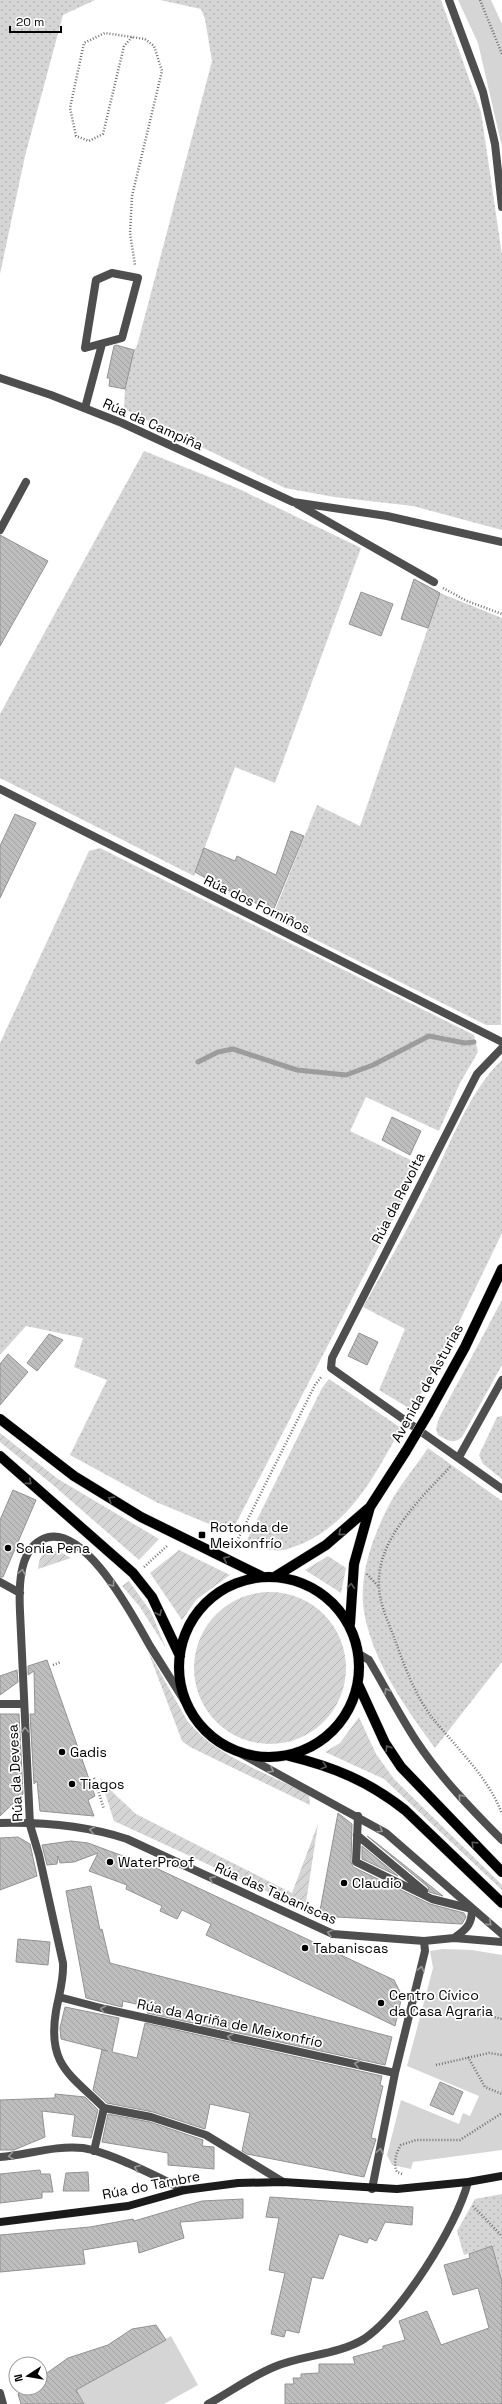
<svg xmlns="http://www.w3.org/2000/svg" width="502" height="2404" font-family="'Space Grotesk',sans-serif">
	<style>
		.grass { fill: url(#grass-dots) }
		.park { fill: #d5d5d5 }
		.garden { fill: url(#garden-furrows) }
		.lines { fill: none; stroke-linecap: round; stroke-linejoin: round }
		.stream { stroke: #9c9c9c; stroke-width: 5 }
		.building { fill: url(#building-back-hatch); stroke: #929292 }
		.primary-casing { stroke: #dbdbdb; stroke-width: 11 }
		.path { stroke: #707070; stroke-width: 2.5; stroke-dasharray: 1 2; stroke-linecap: butt }
		.service { stroke: #4e4e4e; stroke-width: 8 }
		.minor { stroke: #4e4e4e; stroke-width: 8 }
		.secondary { stroke: #1b1b1b; stroke-width: 8 }
		.primary { stroke: #000; stroke-width: 10 }
		.primary-bridge-casing { stroke: #dbdbdb; stroke-width: 11; stroke-linecap: butt }
		.primary-bridge { stroke: #000; stroke-width: 10 }
		.oneway { stroke: #595959 }
		.oneway2 { stroke: #959595 }
		.poi-dot { fill: #000; stroke: #fff; stroke-width: 1.5 }
		.labels { text-anchor: middle; stroke-width: 3.5; stroke-linejoin: round; paint-order: stroke }
		.street-label { font-size: 14px; fill: #000; stroke: #fff }
		.poi-label { font-size: 14px; fill: #000; stroke: #fff; text-anchor: start }
	</style>
	<defs>
		<pattern id="grass-dots" width="8" height="8" patternUnits="userSpaceOnUse"><rect width="8" height="8" fill="#d5d5d5"/><path d="M2 2h.1M6 6h.1" fill="none" stroke="#b5b5b5" stroke-width="1.8" stroke-linecap="round"/></pattern>
		<pattern id="garden-furrows" width="10" height="10" patternUnits="userSpaceOnUse"><rect width="10" height="10" fill="#d5d5d5"/><path d="M-1 1l2-2M0 10L10 0M9 11l2-2" fill="none" stroke="#b5b5b5"/></pattern>
		<pattern id="building-back-hatch" width="6" height="6" patternUnits="userSpaceOnUse"><rect width="6" height="6" fill="#bebebe"/><path d="M-1 5l2 2M0 0l6 6M5-1l2 2" fill="none" stroke="#a2a2a2"/></pattern>
	</defs>
	<rect width="100%" height="100%" fill="#fff"/>
	<path class="grass" d="M0 0H95L63 15 25 156 0 274Z
		M160 0H441L481 112 502 255V530L413 506 334 497 285 488 124 409 125 389 134 350 137 346 212 61 205 19 201 9Z
		M144 451 237 488 361 548 275 783 235 767 194 876 0 778V714Z
		M440 593 502 618 501 1025H486L272 918 317 805 360 826Z
		M100 848 474 1035 478 1052 460 1083 439 1131 366 1097 350 1131 421 1165 231 1533 156 1502 70 1455 107 1380 74 1367 83 1338 26 1326 0 1355V1043L89 851Z
		M502 1060V1233L451 1339 412 1410 379 1390 405 1329 363 1307C385 1268 408 1229 428 1189 448 1149 470 1089 502 1060Z
		M502 1300V1365L462 1437C453 1445 447 1440 438 1435L436 1429 439 1418Z
		M329 1379 401 1428C376 1473 353 1520 304 1543 294 1547 283 1552 272 1550 263 1549 254 1545 246 1542L322 1388Z
		M502 1416V1479L483 1464 479 1455 497 1417Z
		M428 1448 502 1501V1662L435 1748C407 1710 375 1665 365 1617 357 1581 371 1541 387 1509 397 1488 415 1468 428 1448Z
		M502 2194V2282L492 2247 464 2255 457 2231 475 2199Z"/>
	<path class="park" d="M458 0H491L502 24V147L478 43Z
		M443 1949 472 1950 502 1955V2150L413 2162 411 2169 392 2165 387 2155 401 2100 459 2124 463 2113 470 2116 479 2096 407 2066 433 1968 430 1951Z
		M171 2336 198 2385 164 2404H84L76 2390Z"/>
	<path class="garden" d="M0 1433 58 1479 159 1539 139 1560 53 1485 0 1442Z
		M179 1550 230 1575 197 1599 182 1620 150 1573Z
		M48 1551H59L71 1558 38 1569C39 1561 40 1554 48 1551Z
		M328 1556 346 1568 341 1593 305 1570Z
		M129 1581 151 1612 166 1648 140 1607 122 1586Z
		M194 1668a76 76 0 1 1 152 0a76 76 0 1 1-152 0Z
		M148 1651 188 1722C196 1730 204 1739 213 1745 242 1765 277 1779 309 1794L310 1805 190 1747 182 1741Z
		M359 1717 376 1754 394 1779 502 1885V1890L384 1779 325 1752 340 1743Z
		M100 1777 106 1786 136 1814 292 1893 318 1824 305 1909 114 1821Z"/>
	<g class="lines">
		<path class="stream" d="M198 1062 218 1052 233 1049 297 1070 346 1075 373 1065 429 1036 465 1043 474 1042"/>
	</g>
	<path class="building" d="M116 345 134 350 125 389 109 386 110 378H107L114 346Z
		M0 535 48 561 0 646Z
		M414 579 440 593 428 628 401 619Z
		M361 592 393 604 381 636 349 624Z
		M15 814 36 823 0 898V846Z
		M291 831 304 836 273 911 225 889 195 872 204 848 235 861 237 856 276 875Z
		M392 1117 421 1131 410 1155 382 1140Z
		M359 1333 378 1342 367 1365 348 1356Z
		M49 1334 63 1340 37 1371 27 1363Z
		M8 1354 28 1372 0 1405V1364Z
		M13 1490 36 1500 3 1577H0V1520Z
		M47 1660 95 1796 88 1800 94 1816 40 1811 37 1781 34 1784 30 1714H35L34 1671 28 1675V1666Z
		M17 1670 18 1682 0 1695V1676Z
		M0 1714H19L23 1794 0 1816Z
		M338 1813 352 1824 351 1862 353 1867 430 1904 464 1913 466 1917 462 1924 319 1916Z
		M367 1836 374 1841 443 1896 429 1892 428 1887Z
		M18 1837 30 1844 37 1876 0 1890V1838Z
		M71 1841 88 1843 158 1869 394 1980 402 1996 395 2026 206 1935 211 1924 182 1910 177 1919 160 1911 162 1906 126 1889 127 1885 89 1871 98 1853 74 1862 60 1863 58 1856 57 1864 47 1865 42 1845Z
		M362 1846 398 1876 362 1859Z
		M91 1886 100 1930 102 1929 110 1963 392 2037 385 2065 147 2013 149 2007 123 2001 122 2007 86 1998 66 1891Z
		M18 1939 50 1942 48 1965 16 1962Z
		M65 2007 119 2018 112 2052 137 2058 145 2023 382 2076 380 2085 383 2086 371 2138 376 2139 364 2177 247 2154 242 2151 250 2113 210 2104 205 2129 153 2112 107 2103 93 2090 102 2050 108 2051 61 2039 60 2028Z
		M440 2082 463 2092 453 2115 430 2105Z
		M55 2094 85 2097 98 2110 91 2138 72 2136 75 2115 42 2111 45 2137 14 2150H0V2100L55 2098Z
		M108 2114 150 2122 203 2140 202 2146 214 2147V2169L168 2165V2153L102 2142Z
		M40 2170 41 2174H50L53 2192H42V2198L0 2203V2174Z
		M88 2172 89 2191H63L66 2173Z
		M270 2197 413 2207 412 2225 385 2222 376 2241 369 2238 367 2243 339 2234 323 2279 312 2277 299 2333 286 2330 284 2337 271 2334 285 2273 269 2270 279 2218 266 2217Z
		M243 2199V2218L180 2222 184 2238 139 2253 137 2241 83 2250 85 2264 0 2272V2235L90 2227 133 2219 134 2221 202 2201Z
		M492 2246 502 2282V2404H285V2384H294L293 2378H301V2374L319 2373V2364H355L353 2357 383 2349V2346L405 2340 399 2321 427 2311 441 2345 489 2328 478 2288 453 2295 444 2265 470 2258 469 2254Z
		M156 2325 166 2340 76 2390 84 2404H21L18 2394 26 2388H40V2378L68 2358 108 2345 132 2329Z"/>
	<g class="lines">
		<g class="primary-casing">
			<path id="primary" d="M428 1414 465 1347 502 1269
				M0 1419 74 1476 141 1517 261 1576
				M0 1456 133 1573 152 1597 180 1656
				M276 1576 326 1545 370 1507
				M179 1667a90 90 0 1 1 180 0a90 90 0 1 1-180 0Z
				M350 1624 354 1564 370 1507 406 1451
				M358 1684 385 1743 401 1767 502 1872
				M289 1756C334 1767 368 1781 405 1810L502 1903"/>
		</g>
		<path class="path" d="M480 0 502 54
			M132 37 124 46 103 134 89 141 76 136 70 108 84 43 105 33 145 39 154 46 162 71 132 196 130 233 135 265
			M443 588 467 601 502 614
			M450 1467C421 1499 377 1538 379 1585 379 1604 389 1623 395 1640 404 1665 415 1695 431 1716 456 1748 488 1776 502 1814
			M233 1549 315 1385 322 1376
			M144 1567 168 1545
			M367 1574 378 1586
			M53 1665 61 1662
			M94 1778 104 1809
			M465 2016 486 2015 502 2019
			M468 2057 485 2087 502 2094
			M436 2065 489 2053 502 2055
			M402 2174 397 2172C393 2164 396 2152 401 2145L416 2140H460L502 2113
			M473 2206 502 2236"/>
		<path class="service" d="M112 273 138 278 122 338 85 348 96 280Z
			M85 408 102 344
			M358 1816 356 1862 432 1899 472 1909
			M357 1835 424 1891"/>
		<path class="minor" d="M449 0 483 92 495 144 502 207
			M0 378 51 395 122 423 293 502 387 516 502 542
			M297 504 434 582
			M0 530 26 482
			M0 789 502 1042
			M502 1048 477 1074 332 1358 331 1368 502 1489
			M459 1457 502 1380
			M0 1582 20 1593
			M359 1654 369 1660C385 1687 400 1716 417 1742 441 1778 472 1810 502 1840
			M0 1704H24
			M236 1751 386 1833 502 1934
			M0 1823C42 1822 87 1826 127 1839L333 1934 424 1941 454 1938 502 1942
			M454 1938C467 1929 472 1924 472 1909
			M59 1997 105 2009 395 2073
			M104 2108C70 2074 47 2065 56 2011 59 1994 64 1980 63 1963L39 1855 30 1825 20 1612C19 1590 18 1552 41 1540 82 1517 134 1618 150 1646 163 1667 176 1687 189 1708
			M104 2108 151 2117 206 2135 283 2182
			M94 2151 104 2108
			M0 2157C27 2155 55 2145 83 2148 110 2152 159 2178 185 2190
			M372 2189 395 2073 425 1951 424 1941
			M0 2393 3 2404
			M208 2404C230 2392 252 2376 274 2367 302 2355 338 2355 364 2339 401 2314 457 2226 468 2182"/>
		<path class="secondary" d="M0 2222 128 2206 185 2190 238 2183 283 2182 397 2189 468 2182 502 2176"/>
		<use href="#primary" class="primary"/>
		<g class="primary-bridge-casing">
			<path id="primary-bridge" d="M406 1451 428 1414"/>
		</g>
		<use href="#primary-bridge" class="primary-bridge"/>
	</g>
	<defs><path id="oneway-chevron" d="M-2-3.5L2.5 0L-2 3.5" fill="none" stroke-width="1.6" stroke-linecap="round" stroke-linejoin="round"/></defs>
	<g class="oneway">
		<use href="#oneway-chevron" transform="translate(29 1482) rotate(41)"/>
		<use href="#oneway-chevron" transform="translate(111 1499) rotate(-148)"/>
		<use href="#oneway-chevron" transform="translate(341 1533) rotate(139)"/>
		<use href="#oneway-chevron" transform="translate(226 1559) rotate(-154)"/>
		<use href="#oneway-chevron" transform="translate(351 1586) rotate(-86)"/>
		<use href="#oneway-chevron" transform="translate(159 1613) rotate(65)"/>
		<use href="#oneway-chevron" transform="translate(388 1748) rotate(-122)"/>
		<use href="#oneway-chevron" transform="translate(324 1766) rotate(17)"/>
		<use href="#oneway-chevron" transform="translate(474 1844) rotate(-136)"/>
	</g>
	<g class="oneway2">
		<use href="#oneway-chevron" transform="translate(22 1572) rotate(-78)"/>
		<use href="#oneway-chevron" transform="translate(112 1584) rotate(54)"/>
		<use href="#oneway-chevron" transform="translate(387 1691) rotate(-120)"/>
		<use href="#oneway-chevron" transform="translate(25 1730) rotate(-93)"/>
		<use href="#oneway-chevron" transform="translate(271 1770) rotate(28)"/>
		<use href="#oneway-chevron" transform="translate(461 1797) rotate(-131)"/>
		<use href="#oneway-chevron" transform="translate(92 1830) rotate(-169)"/>
		<use href="#oneway-chevron" transform="translate(380 1830) rotate(31)"/>
		<use href="#oneway-chevron" transform="translate(212 1879) rotate(-154)"/>
		<use href="#oneway-chevron" transform="translate(489 1923) rotate(41)"/>
		<use href="#oneway-chevron" transform="translate(330 1933) rotate(-165)"/>
		<use href="#oneway-chevron" transform="translate(421 1969) rotate(-76)"/>
		<use href="#oneway-chevron" transform="translate(103 2009) rotate(-166)"/>
		<use href="#oneway-chevron" transform="translate(230 2037) rotate(-168)"/>
		<use href="#oneway-chevron" transform="translate(357 2064) rotate(-168)"/>
		<use href="#oneway-chevron" transform="translate(380 2151) rotate(-79)"/>
		<use href="#oneway-chevron" transform="translate(11 2156) rotate(172)"/>
		<use href="#oneway-chevron" transform="translate(137 2168) rotate(-157)"/>
	</g>
	<g class="poi-dot">
		<rect x="198" y="1531" width="8" height="8" rx="2"/>
		<circle cx="8" cy="1548" r="4"/>
		<circle cx="62" cy="1752" r="4"/>
		<circle cx="72" cy="1784" r="4"/>
		<circle cx="110" cy="1862" r="4"/>
		<circle cx="344" cy="1883" r="4"/>
		<circle cx="305" cy="1948" r="4"/>
		<circle cx="381" cy="2003" r="4"/>
	</g>
	<g class="labels">
		<g class="street-label">
			<text transform="translate(153 424) rotate(24)" y="5">Rúa da Campiña</text>
			<text transform="translate(257 904) rotate(26)" y="5">Rúa dos Forniños</text>
			<text transform="translate(398 1198) rotate(-63)" y="5">Rúa da Revolta</text>
			<text transform="translate(427 1383) rotate(-61)" y="5">Avenida de Asturias</text>
			<text transform="translate(15 1773) rotate(-93)" y="5">Rúa da Devesa</text>
			<text transform="translate(276 1893) rotate(24)" y="5">Rúa das Tabaniscas</text>
			<text transform="translate(230 2023) rotate(12)" y="5">Rúa da Agriña de Meixonfrío</text>
			<text transform="translate(151 2185) rotate(-11)" y="5">Rúa do Tambre</text>
		</g>
		<g class="poi-label">
			<text x="210" y="1532">Rotonda de<tspan x="210" dy="16">Meixonfrío</tspan></text>
			<text x="16" y="1553">Sonia Pena</text>
			<text x="70" y="1757">Gadis</text>
			<text x="80" y="1789">Tiagos</text>
			<text x="118" y="1867">WaterProof</text>
			<text x="352" y="1888">Claudio</text>
			<text x="313" y="1953">Tabaniscas</text>
			<text x="389" y="2000">Centro Cívico<tspan x="389" dy="16">da Casa Agraria</tspan></text>
		</g>
	</g>
	<g transform="translate(28 2376) rotate(258)"><circle r="19" fill="#ffffff" stroke="#999999"/>
	<path d="M0-3L7 15L0 10L-7 15Z" fill="#000000"/>
	<text y="-6" font-size="11" font-weight="bold" text-anchor="middle" fill="#000000">N</text>
	</g>
	<path d="M10 26v6h51v-6" fill="none" stroke="#000000" stroke-width="2"/>
	<text x="16" y="26" font-size="12" fill="#000000" stroke="#ffffff" stroke-width="3" paint-order="stroke">20 m</text>
</svg>
